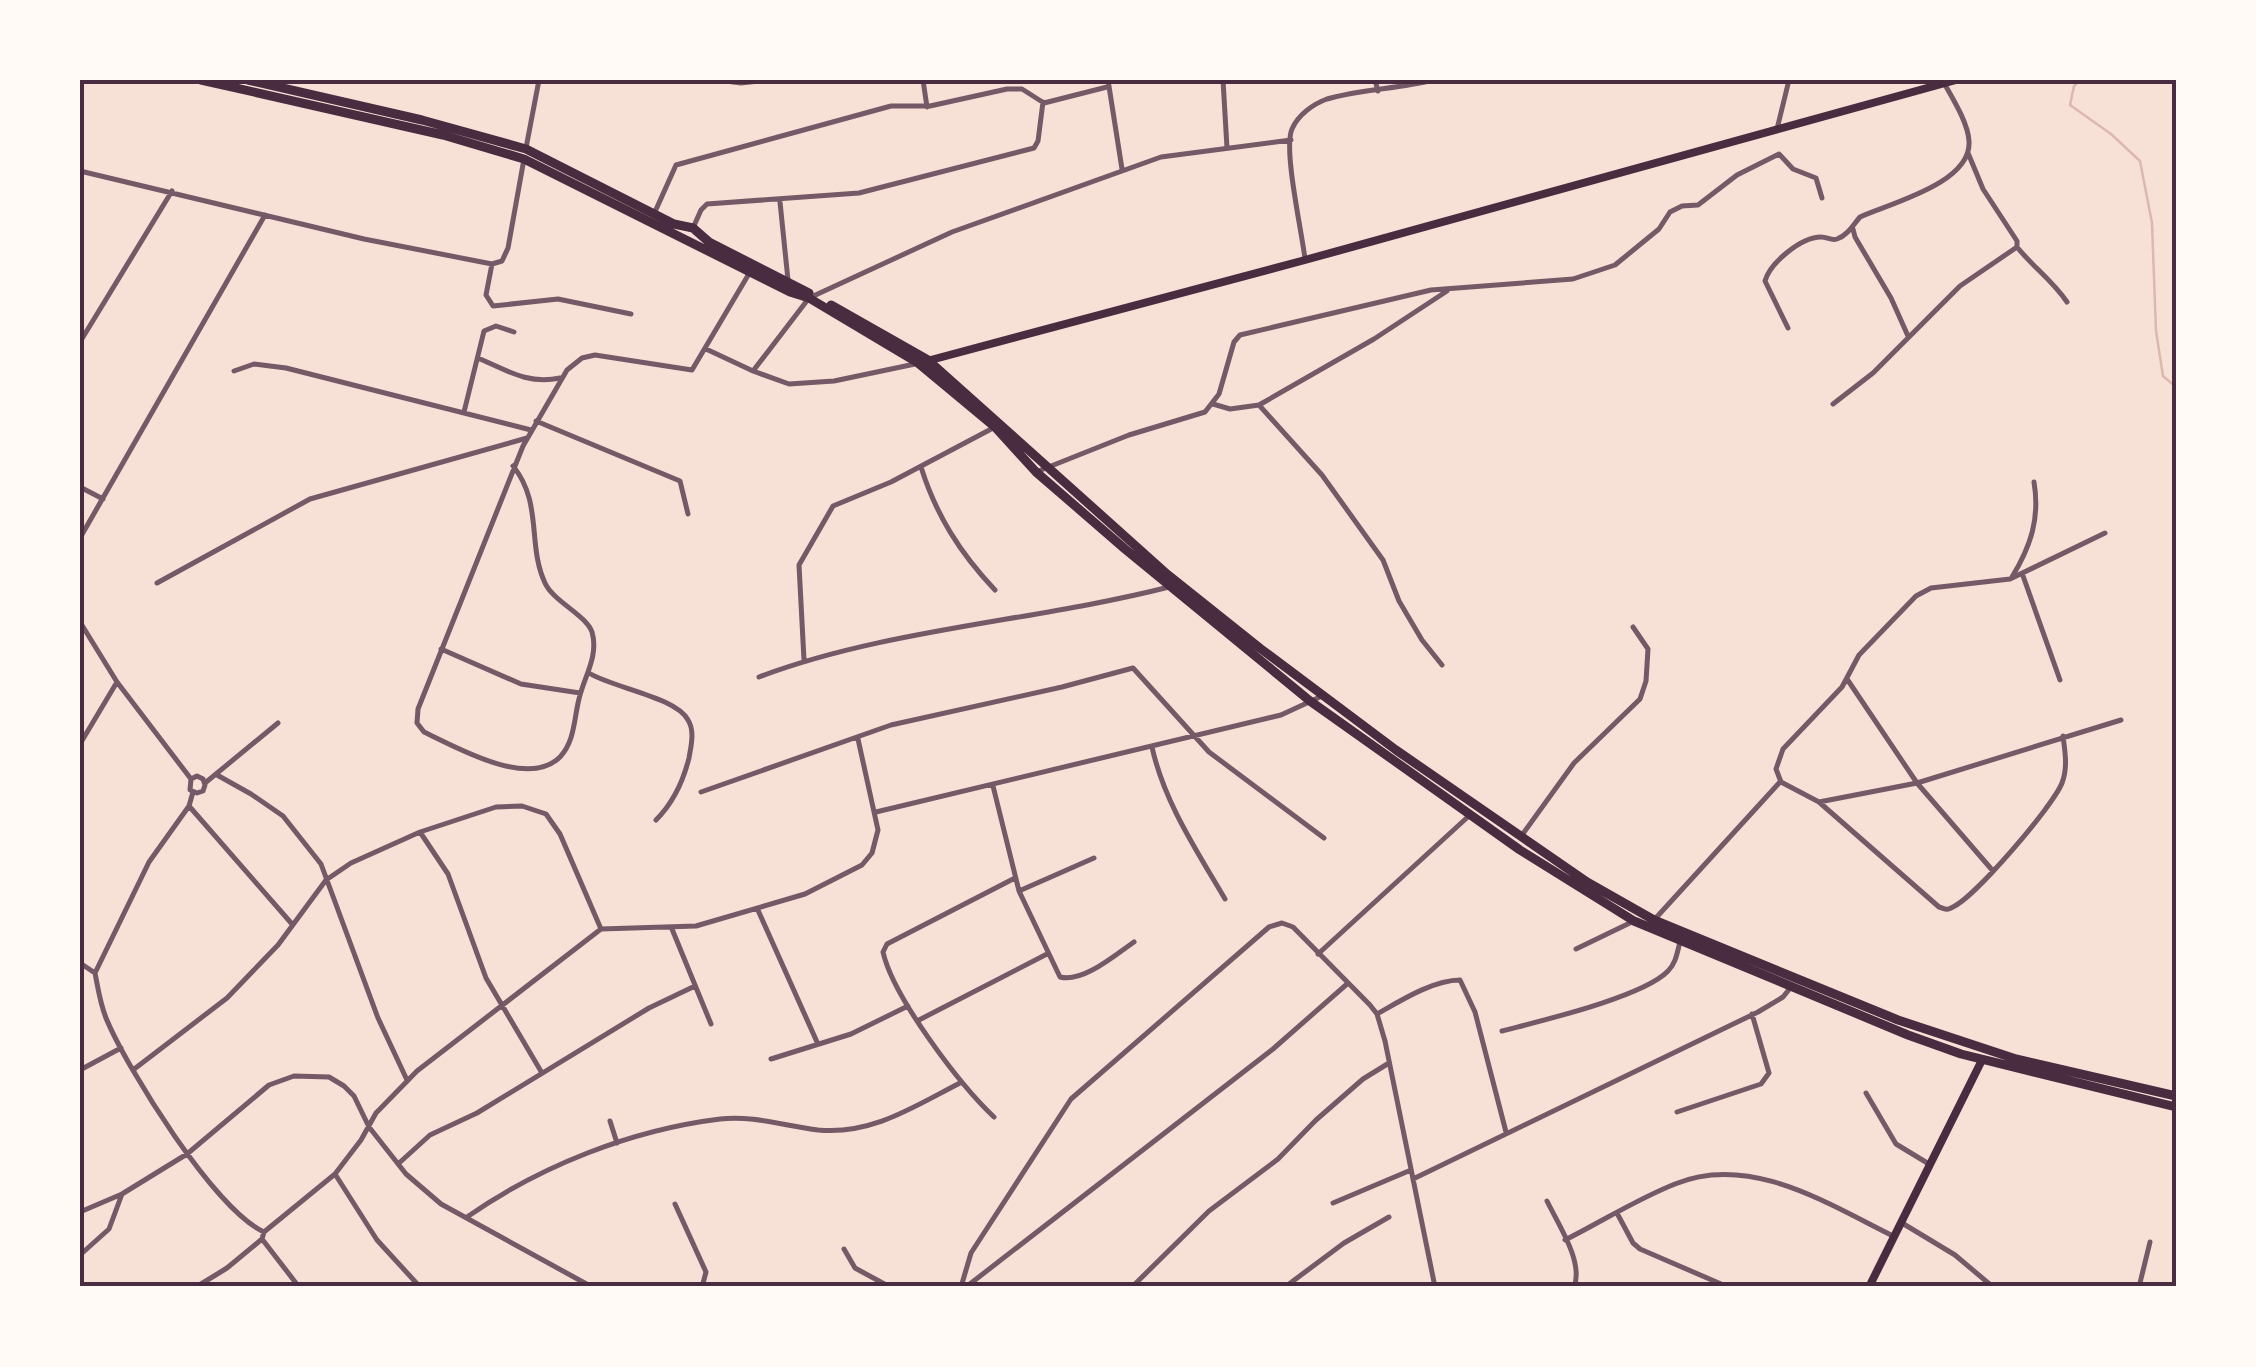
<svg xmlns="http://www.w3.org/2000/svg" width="2256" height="1367" font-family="'Open Sans',sans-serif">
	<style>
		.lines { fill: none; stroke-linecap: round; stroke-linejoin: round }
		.stream { stroke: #dcb8b0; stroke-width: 2.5 }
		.minor { stroke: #755966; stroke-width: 5 }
		.secondary { stroke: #4a2c40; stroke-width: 8 }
		.primary { stroke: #4a2c40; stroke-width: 9 }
		.neatline { fill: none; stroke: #4a2c40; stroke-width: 4 }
	</style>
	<rect width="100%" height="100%" fill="#f7e1d7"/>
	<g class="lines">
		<path class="stream" d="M2080 80 2074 86 2070 105 2111 134 2140 161 2152 223 2156 331 2163 376 2176 387"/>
		<path class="minor" d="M718 80 741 83 768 80
			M923 80 927 107
			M1108 80 1122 169
			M1223 80 1227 148
			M1375 80 1378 91
			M2175 80 2176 83
			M1777 129 1789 80
			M526 148 539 80
			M80 171 364 239 492 264 502 261 508 248 524 159
			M780 202 788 280
			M654 214 676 165 891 106H930L1007 89H1022L1044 103 1107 87
			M693 228 701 210 707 204 859 193 1034 148 1038 141 1043 102
			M1853 229 1855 237 1891 298 1908 336
			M2017 247C2033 267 2053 281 2067 302
			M1305 259C1302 232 1283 149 1292 129 1298 115 1313 104 1327 99 1361 89 1398 89 1433 80
			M492 264 486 295 493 306 558 299 631 314
			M1788 328 1765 281C1770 263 1801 237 1821 237 1828 237 1831 241 1837 239 1848 235 1853 225 1860 217 1891 203 1972 183 1969 141 1968 123 1953 99 1944 83
			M80 342 172 191
			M706 349 753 371 809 298 952 232 1161 157 1291 140
			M478 358C506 370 528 385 560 378
			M234 371 254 364 286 368 531 430
			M753 371 789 384 834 381 915 364
			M1213 404 1230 409 1259 405 1374 339 1447 291
			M1833 404 1873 373 1960 286 2017 247V241L1983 189 1968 153
			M1259 405 1322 475 1383 560 1399 601 1422 640 1442 665
			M464 412 484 331 496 326 514 332
			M536 421 680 481 688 514
			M513 466C543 503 527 545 545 583 553 601 586 615 592 632 599 656 584 677 579 699 574 718 575 741 560 757 528 789 456 747 424 732L417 723 418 709 523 446 567 370 582 358 595 355 692 370 750 272
			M921 467C936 515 960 553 995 590
			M1036 472 1129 435 1205 412 1219 394 1234 342 1240 335 1431 290 1573 279 1615 265 1659 229 1670 212 1682 206 1698 205 1737 175 1779 154 1793 169 1816 178 1822 198
			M80 487 103 499
			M80 538 265 215
			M2022 573 2060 680
			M2012 577C2031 546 2040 518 2034 482
			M157 583 310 499 527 438
			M80 622 117 682 191 779 190 790 197 793 203 791 205 785 203 779 197 776 191 779
			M441 649 521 684 580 693
			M804 660 799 565 833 506 891 482 995 427
			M589 673C613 688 676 697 688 720 695 731 691 746 689 758 683 782 673 803 656 820
			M759 677C886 629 1036 621 1169 587
			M1847 679 1917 783 1993 871
			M2063 736C2065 752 2068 767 2062 783 2053 806 1975 897 1953 907 1946 911 1946 909 1939 907L1819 802 1781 782 1776 769 1783 749 1842 687 1859 655 1916 596 1931 588 2010 579 2105 533
			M80 744 117 682
			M1152 747C1164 802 1197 851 1225 899
			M217 775 251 794 283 816 321 864 378 1018 407 1080
			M205 783 278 723
			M993 786 1019 891 1060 977C1083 983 1115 955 1134 942
			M701 792 891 725 1062 687 1133 668 1209 752 1324 838
			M1819 802 1917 783 2121 720
			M189 806 292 924
			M876 812 1281 715 1322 696
			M420 832 496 807 522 806 546 814 560 834 601 929
			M1522 835 1574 763 1640 699 1646 681 1648 649 1633 627
			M1019 891 1094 858
			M757 908 817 1042
			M1654 920 1780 782
			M672 929 711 1024
			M1576 949 1634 921
			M1318 954 1471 814
			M80 963 95 973
			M95 973C98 988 100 1003 106 1018 127 1069 215 1210 264 1232
			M95 973 149 862 189 806 193 792
			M1377 1014C1400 1001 1433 980 1460 980L1475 1012 1506 1132
			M919 1020 1047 954
			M1502 1031C1540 1021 1643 997 1668 971 1676 963 1677 953 1680 942
			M771 1059 851 1034 908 1006
			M80 1070 121 1048
			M133 1070 227 998 278 945 326 880 351 863 420 832 448 874 486 978 542 1073
			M1866 1093 1896 1144 1929 1164
			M1677 1112 1761 1084 1769 1073 1752 1014
			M994 1117C960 1085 893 997 883 952L887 944 1015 878
			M610 1121 617 1143
			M398 1164 430 1135 477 1113 649 1008 695 986
			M335 1174 377 1240 420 1287
			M1413 1179 1758 1012 1783 997 1791 987
			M1547 1201C1558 1224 1584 1262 1574 1287
			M1333 1203 1411 1170
			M675 1204 706 1272 702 1287
			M80 1212 122 1194 187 1154 269 1085 294 1076 329 1077 344 1086 354 1096 369 1127 406 1174 441 1204 592 1287
			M1618 1215 1633 1243 1640 1249 1728 1287
			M467 1217C540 1166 631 1130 720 1119 753 1115 785 1126 818 1130 872 1135 913 1107 960 1083
			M1902 1223 1955 1255 1993 1287
			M262 1239 299 1287
			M1565 1240C1601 1222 1637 1199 1675 1184 1750 1153 1828 1204 1893 1236
			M844 1249 855 1268 890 1287
			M80 1255 109 1229 122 1194
			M196 1287 227 1268 262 1239 264 1232 335 1174 361 1140 376 1113 417 1071 601 929 696 926 805 894 862 865 872 853 878 830 858 739
			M961 1287 971 1253 1071 1099 1269 927 1282 923 1293 927 1370 1005 1377 1014 1385 1041 1435 1287
			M966 1287 1273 1049 1347 984
			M1132 1287 1209 1211 1278 1159 1316 1120 1363 1079 1389 1063
			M1285 1287 1344 1243 1389 1217
			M2139 1287 2150 1242"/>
		<path class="secondary" d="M927 361 1305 260 1956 80
			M1869 1287 1982 1060"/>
		<path class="primary" d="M201 80 443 135 524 159 790 292 809 298 918 363 995 427 1036 472 1125 549 1310 701 1520 850 1634 921 1908 1035 1961 1054 2176 1107
			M248 80 422 120 526 149 674 224 693 228 709 242 809 293
			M831 305 928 360 1167 574 1261 649 1396 750 1587 882 1654 920 1898 1020 2016 1059 2176 1096"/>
	</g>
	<rect width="2256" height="1367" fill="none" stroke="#fffaf5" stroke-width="165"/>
	<rect x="82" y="82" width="2092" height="1202" class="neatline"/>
</svg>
